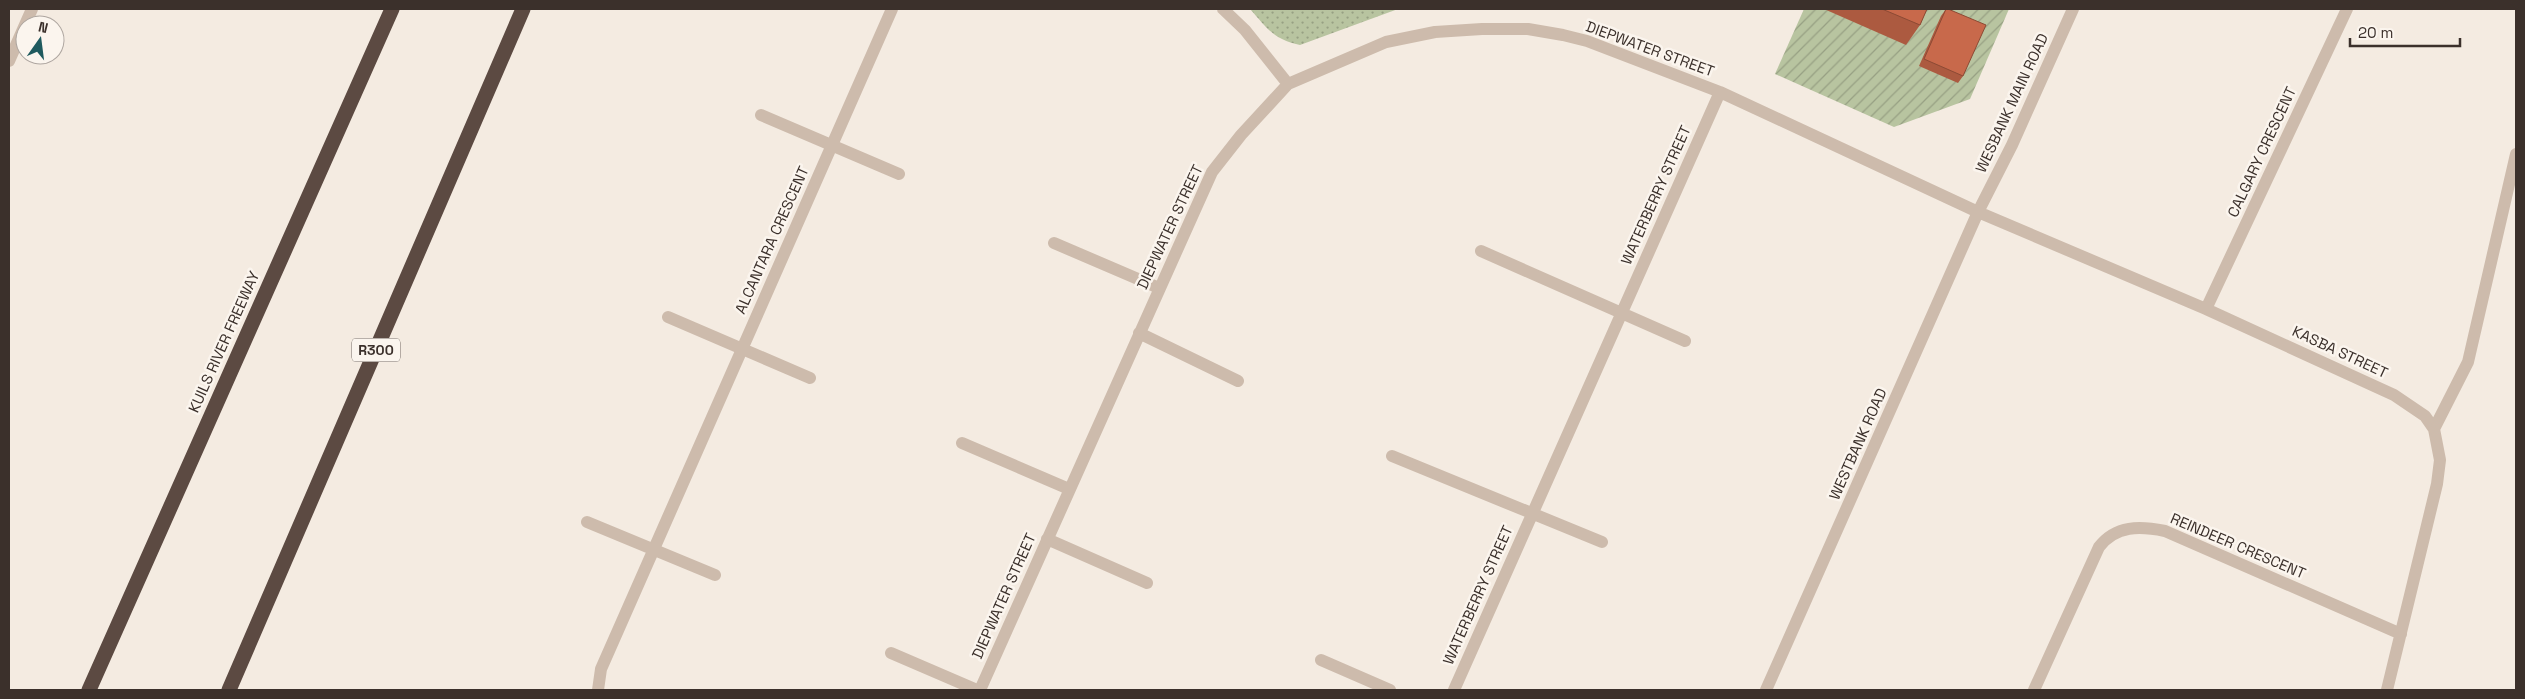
<svg xmlns="http://www.w3.org/2000/svg" width="2525" height="699" font-family="'Space Grotesk',sans-serif">
	<style>
		.grass { fill: url(#grass-dots) }
		.garden { fill: url(#garden-furrows) }
		.lines { fill: none; stroke-linecap: round; stroke-linejoin: round }
		.minor { stroke: #cdbbac; stroke-width: 12 }
		.highway { stroke: #5c4a42; stroke-width: 15 }
		.wall { fill: #ac5a40 }
		.building { fill: #c8694b; stroke: #8c4a34 }
		.labels { text-anchor: middle; stroke-width: 5; stroke-linejoin: round; paint-order: stroke }
		.shield { fill: #fbf5ee; stroke: #756b66; stroke-width: 1 }
		.shield-label { font-size: 14px; font-weight: bold; fill: #3b302b }
		.street-label { font-size: 15px; fill: #3b302b; stroke: #fbf5ee }
	</style>
	<defs>
		<pattern id="grass-dots" width="8" height="8" patternUnits="userSpaceOnUse" patternTransform="scale(1.25)"><rect width="8" height="8" fill="#b8c4a0"/><path d="M2 2h.1M6 6h.1" fill="none" stroke="#97a083" stroke-width="1.8" stroke-linecap="round"/></pattern>
		<pattern id="garden-furrows" width="10" height="10" patternUnits="userSpaceOnUse" patternTransform="scale(1.25)"><rect width="10" height="10" fill="#b8c4a0"/><path d="M-1 1l2-2M0 10L10 0M9 11l2-2" fill="none" stroke="#97a083"/></pattern>
	</defs>
	<rect width="100%" height="100%" fill="#f4ebe1"/>
	<path class="grass" d="M1250 9H1398L1300 45C1274 40 1267 28 1250 9Z"/>
	<path class="garden" d="M1804 9H2009L1970 99 1894 127 1775 74Z"/>
	<g class="lines">
		<path class="minor" d="M1223 9 1245 30 1288 84
			M9 61 32 9
			M761 115 899 174
			M1054 243 1159 288
			M1481 251 1685 341
			M2206 309 2347 9
			M668 317 810 378
			M1139 333 1238 381
			M2434 429 2468 362 2516 154
			M962 443 1069 489
			M1392 456 1602 542
			M587 522 715 575
			M1047 539 1147 583
			M891 653 977 690
			M1321 660 1390 690
			M598 690 601 669 892 9
			M980 690 1212 172 1241 135 1288 84 1386 42 1435 32 1482 29H1528L1563 35 1587 41 1720 92 1978 212 2206 309 2394 395 2425 416 2434 429 2440 460 2437 484 2387 690
			M1454 690 1720 92
			M1766 690 1978 212 2012 145 2073 9
			M2034 690 2099 547C2116 525 2140 526 2165 531L2401 634"/>
		<path class="highway" d="M89 690 392 9
			M229 690 523 9"/>
	</g>
	<path class="wall" d="M1824 9H1927L1920 25 1906 45Z
		M1946 9 1963 76 1958 83 1919 66 1941 16Z"/>
	<path class="building" d="M1882 9H1927L1920 25Z
		M1946 9H1948L1986 25 1963 76 1924 59Z"/>
	<g class="labels">
		<rect class="shield" x="352" y="338.5" width="48" height="23" rx="4"/>
		<g class="shield-label">
			<text x="376" y="355">R300</text>
		</g>
		<g class="street-label">
			<text transform="translate(1650 49) rotate(20)" y="5">DIEPWATER STREET</text>
			<text transform="translate(2012 103) rotate(-65)" y="5">WESBANK MAIN ROAD</text>
			<text transform="translate(2262 152) rotate(-65)" y="5">CALGARY CRESCENT</text>
			<text transform="translate(1656 195) rotate(-66)" y="5">WATERBERRY STREET</text>
			<text transform="translate(1170 227) rotate(-65)" y="5">DIEPWATER STREET</text>
			<text transform="translate(772 240) rotate(-66)" y="5">ALCANTARA CRESCENT</text>
			<text transform="translate(224 342) rotate(-66)" y="5">KUILS RIVER FREEWAY</text>
			<text transform="translate(2340 352) rotate(25)" y="5">KASBA STREET</text>
			<text transform="translate(1858 444) rotate(-66)" y="5">WESTBANK ROAD</text>
			<text transform="translate(2238 546) rotate(23)" y="5">REINDEER CRESCENT</text>
			<text transform="translate(1478 595) rotate(-66)" y="5">WATERBERRY STREET</text>
			<text transform="translate(1004 596) rotate(-66)" y="5">DIEPWATER STREET</text>
		</g>
	</g>
	<rect width="2525" height="699" fill="none" stroke="#3b302b" stroke-width="20"/>
	<g transform="translate(40 40) rotate(14)"><circle r="24" fill="#fbf5ee" stroke="#aea6a0"/>
	<path d="M0-4L9 19L0 12L-9 19Z" fill="#1f5a5e"/>
	<text y="-8" font-size="14" font-weight="bold" text-anchor="middle" fill="#3b302b">N</text>
	</g>
	<path d="M2350 38v8h110v-8" fill="none" stroke="#3b302b" stroke-width="2.5"/>
	<text x="2358" y="38" font-size="15" fill="#3b302b" stroke="#fbf5ee" stroke-width="4" paint-order="stroke">20 m</text>
</svg>
